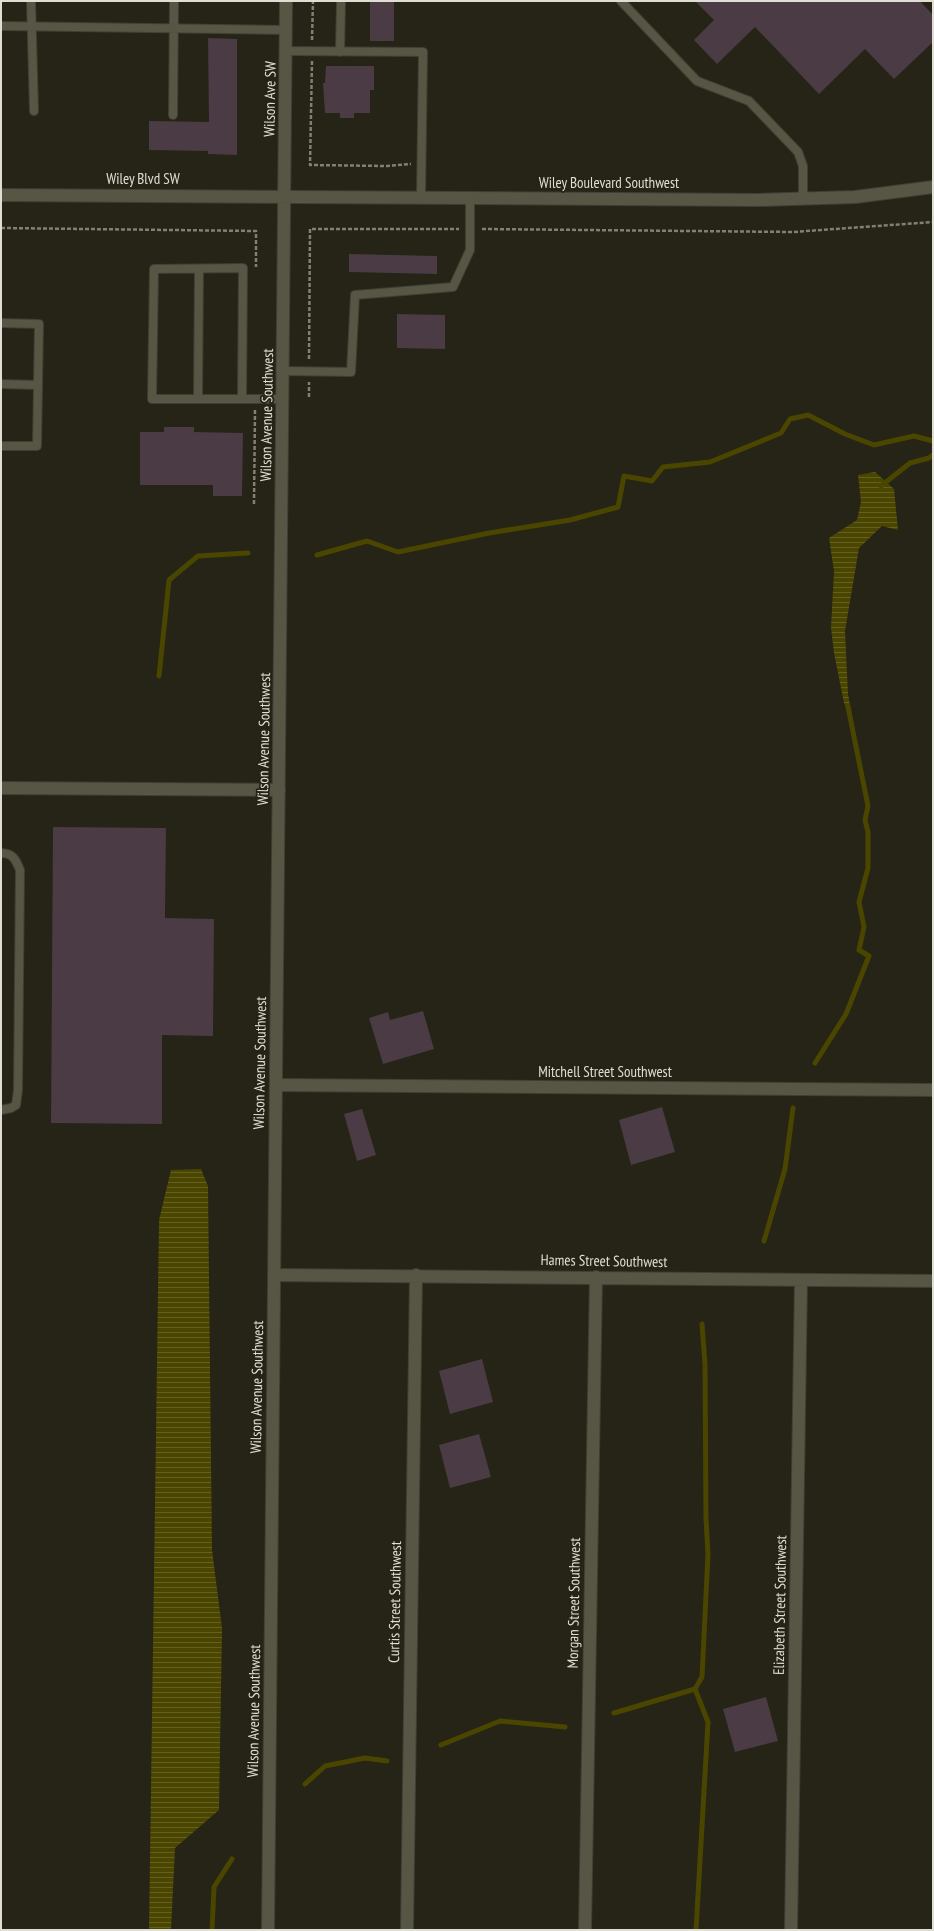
<svg xmlns="http://www.w3.org/2000/svg" width="934" height="1931" font-family="'PT Sans Narrow',sans-serif">
	<style>
		.water { fill: url(#water-rules) }
		.lines { fill: none; stroke-linecap: round; stroke-linejoin: round }
		.stream { stroke: #4a4600; stroke-width: 5 }
		.building { fill: #4a3b45 }
		.lane-casing { stroke: #403f34; stroke-width: 10 }
		.street-casing { stroke: #403f34; stroke-width: 14 }
		.secondary-casing { stroke: #403f34; stroke-width: 14 }
		.path { stroke: #808074; stroke-width: 2.5; stroke-dasharray: 4 2; stroke-linecap: butt }
		.lane { stroke: #575645; stroke-width: 8 }
		.street { stroke: #575645; stroke-width: 12 }
		.secondary { stroke: #575645; stroke-width: 12 }
		.labels { text-anchor: middle; stroke-width: 3.5; stroke-linejoin: round; paint-order: stroke }
		.street-label { font-size: 15px; fill: #deded4; stroke: #252416 }
	</style>
	<defs>
		<pattern id="water-rules" width="6" height="5" patternUnits="userSpaceOnUse"><rect width="6" height="5" fill="#4a4600"/><path d="M0 2.5h6" fill="none" stroke="#646024"/></pattern>
	</defs>
	<rect width="100%" height="100%" fill="#252416"/>
	<path class="water" d="M875 472 894 489 898 530 882 526 859 548 845 631 848 694 854 726 844 703 834 653 831 628 834 571 829 538 857 520 861 502 858 475Z
		M201 1169 208 1186 212 1550 222 1628 219 1810 175 1848 171 1930H149L159 1220 171 1170Z"/>
	<g class="lines">
		<path class="stream" d="M881 486 910 463 929 458 933 455
			M317 555 367 541 398 552 489 533 570 520 618 507 624 476 652 481 663 467 710 462 781 433 790 419 808 415 845 434 874 445 914 436 933 441
			M159 676 169 580 198 556 248 553
			M815 1063 846 1014 869 956 859 950 864 927 859 902 868 868V832L865 820 868 806 848 707
			M764 1241 785 1169 793 1108
			M695 1689 708 1722 696 1930
			M614 1713 695 1689 702 1677 708 1554 706 1519 705 1364 702 1324
			M441 1745 500 1721 565 1727
			M305 1784 325 1766 365 1758 387 1761
			M212 1930 214 1887 232 1859"/>
	</g>
	<path class="building" d="M370 1H394V41H370Z
		M695 1H920L933 15V42L894 79 865 49 819 94 755 27 717 64 694 40 714 20Z
		M208 38 237 39V155L208 154V151L149 150V121L209 122Z
		M326 66H374V90H370V113H354V118H340V113H325L323 83H325Z
		M349 254 437 256V274L349 272Z
		M397 314 445 315V349L397 348Z
		M164 427H194V432L243 433 242 496H213V485H140V432H164Z
		M53 827 166 828 165 918 214 919 213 1036 162 1035V1124L51 1123Z
		M423 1011 434 1049 383 1064 369 1018 388 1012 390 1020Z
		M662 1107 675 1152 631 1165 619 1120Z
		M362 1109 376 1155 357 1161 344 1114Z
		M482 1359 493 1402 450 1414 439 1371Z
		M479 1434 491 1477 450 1488 439 1445Z
		M766 1697 778 1741 735 1752 723 1709Z"/>
	<g class="lines">
		<g class="lane-casing">
			<path id="lane" d="M31 1 34 111
				M621 1 697 81 749 101 798 152 803 166V198
				M1 26 286 30
				M286 51 423 52 421 197
				M340 52 341 1
				M173 115 174 1
				M1 323 39 324 37 446H1
				M283 371 351 372 355 295 453 287 470 250V198
				M1 384 38 385
				M198 399 199 269
				M242 399 243 268 154 269 152 399H283
				M1 853C13 853 16 860 20 870L18 1090 16 1105 11 1108 1 1110"/>
		</g>
		<g class="street-casing">
			<path id="street" d="M1 788 279 790
				M276 1085 933 1090
				M274 1275 933 1281
				M407 1930 416 1275
				M585 1930 596 1277
				M791 1930 801 1280"/>
		</g>
		<g class="secondary-casing">
			<path id="secondary" d="M1 195 758 200 855 197 933 187
				M268 1930 286 1"/>
		</g>
		<path class="path" d="M312 40 313 1
			M312 61 310 165 387 166 411 164
			M1 228 256 231V267
			M482 229 793 232 933 222
			M309 359 310 229H459
			M309 397V382
			M254 504 255 410"/>
		<use href="#lane" class="lane"/>
		<use href="#street" class="street"/>
		<use href="#secondary" class="secondary"/>
	</g>
	<g class="labels">
		<g class="street-label">
			<text transform="translate(270 99) rotate(-89)" y="5">Wilson Ave SW</text>
			<text x="143" y="184">Wiley Blvd SW</text>
			<text x="609" y="188">Wiley Boulevard Southwest</text>
			<text transform="translate(267 415) rotate(-89)" y="5">Wilson Avenue Southwest</text>
			<text transform="translate(264 739) rotate(-89)" y="5">Wilson Avenue Southwest</text>
			<text transform="translate(260 1063) rotate(-89)" y="5">Wilson Avenue Southwest</text>
			<text x="605" y="1077">Mitchell Street Southwest</text>
			<text transform="translate(604 1261) rotate(1)" y="5">Hames Street Southwest</text>
			<text transform="translate(257 1387) rotate(-89)" y="5">Wilson Avenue Southwest</text>
			<text transform="translate(395 1602) rotate(-89)" y="5">Curtis Street Southwest</text>
			<text transform="translate(574 1603) rotate(-89)" y="5">Morgan Street Southwest</text>
			<text transform="translate(780 1605) rotate(-89)" y="5">Elizabeth Street Southwest</text>
			<text transform="translate(254 1711) rotate(-89)" y="5">Wilson Avenue Southwest</text>
		</g>
	</g>
	<rect width="934" height="1931" fill="none" stroke="#deded4" stroke-width="4"/>
</svg>
